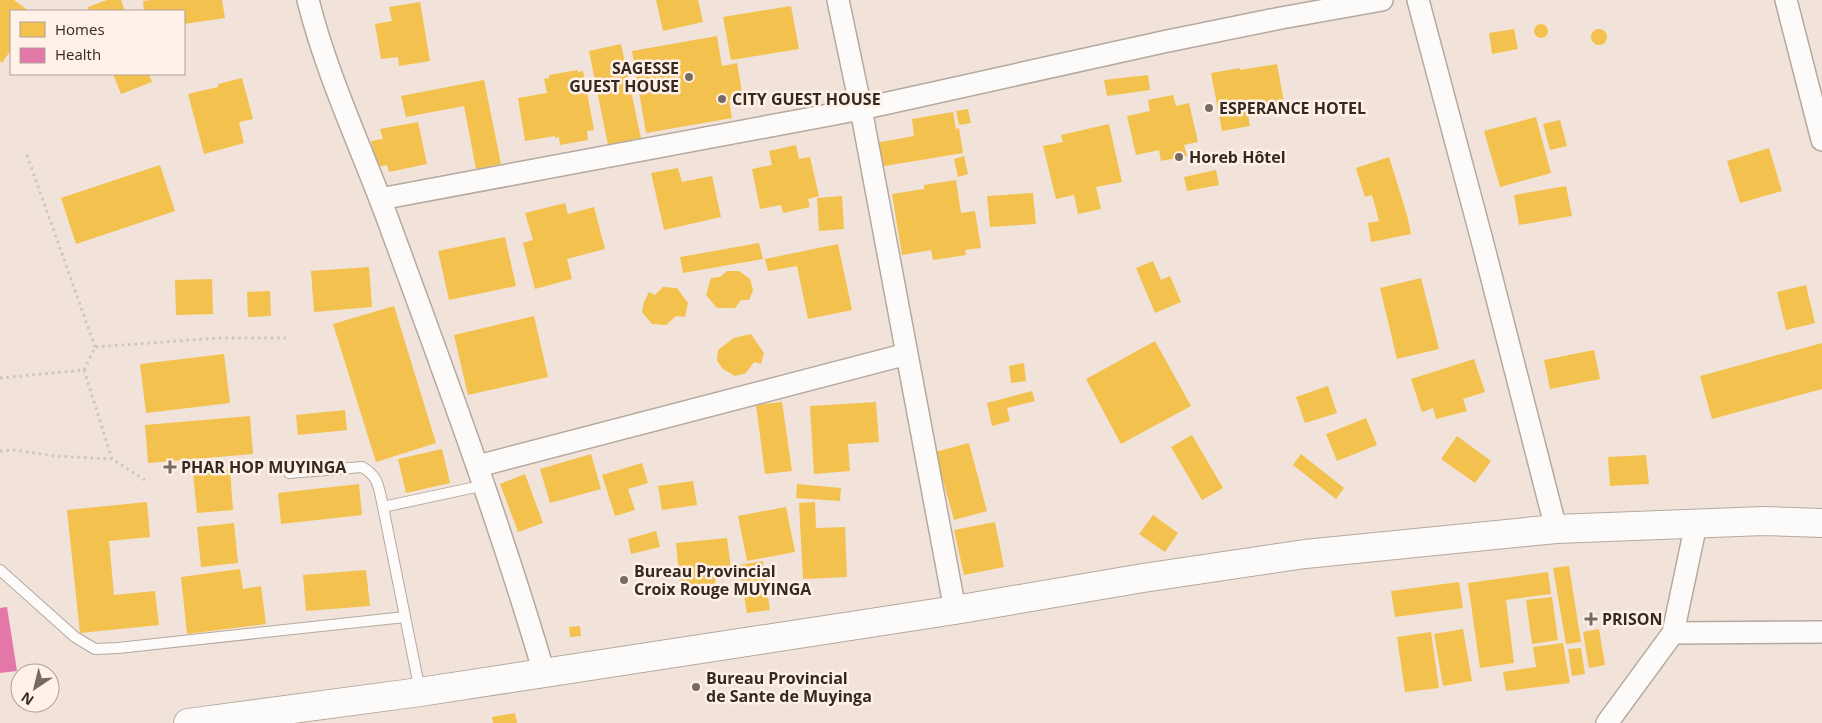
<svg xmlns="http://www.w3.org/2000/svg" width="1822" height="723" font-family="'Open Sans',sans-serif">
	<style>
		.homes { fill: #f2c14e }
		.health { fill: #e377a8 }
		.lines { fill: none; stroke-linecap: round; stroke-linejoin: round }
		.lane-casing { stroke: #b4a89f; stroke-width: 12 }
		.street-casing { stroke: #b4a89f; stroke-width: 24 }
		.primary-casing { stroke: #b4a89f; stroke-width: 30 }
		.path { stroke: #ccc6c3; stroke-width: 3; stroke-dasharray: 2.5 4; stroke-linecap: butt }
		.lane { stroke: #fdfbf9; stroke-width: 10 }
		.street { stroke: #fdfbf9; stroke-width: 21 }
		.primary { stroke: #fdfbf9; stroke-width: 28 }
		.poi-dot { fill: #776a61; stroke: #fff1e8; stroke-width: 2 }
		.labels { text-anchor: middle; stroke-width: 5; stroke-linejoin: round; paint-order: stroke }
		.poi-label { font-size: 16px; font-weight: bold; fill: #352920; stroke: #fff1e8; text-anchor: start }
	</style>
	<rect width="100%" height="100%" fill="#f2e3da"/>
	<path class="homes" d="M0 0H14L29 11H11V50L2 63 0 61Z
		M107 0H121L125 11H89L88 7Z
		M151 0H222L225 18 184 24V11H144L143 1Z
		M656 0H698L703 22 663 31Z
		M420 2 430 61 399 66 398 57 381 59 375 24 392 21 389 7Z
		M791 6 799 49 731 60 723 17Z
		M1534 31a7 7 0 1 1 14 0a7 7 0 1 1-14 0Z
		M1514 29 1518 49 1492 54 1489 33Z
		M1591 37a8 8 0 1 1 16 0a8 8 0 1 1-16 0Z
		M717 36 722 66 737 63 743 98 729 100 732 118 646 133 632 51Z
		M621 44 641 138 608 145 589 51Z
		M1277 64 1284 102 1272 104 1274 110 1248 115 1250 126 1222 131 1211 73 1240 68V70Z
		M578 70V72L583 71 594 130 587 131 588 140 560 145 559 137 555 138V136L525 141 518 98 547 93 544 79 549 78V75Z
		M113 74H149L152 82 121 94Z
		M1148 75 1150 90 1107 96 1104 80Z
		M242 78 253 119 239 122 244 143 204 154 188 94 218 87V84Z
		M484 80 501 164 476 169 464 106 406 117 401 96Z
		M1173 95 1176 106 1189 103 1198 142 1184 145 1187 156 1161 161 1159 150 1136 155 1127 116 1150 111 1148 100Z
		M968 109 971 123 959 125 956 111Z
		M953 112 956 129 959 128 963 153 879 167 875 143 914 136 912 119Z
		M1536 117 1551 173 1500 187 1484 131Z
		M1560 120 1567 146 1550 150 1543 124Z
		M418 122 427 164 389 172 387 165 377 167 371 141 383 139 380 129Z
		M1109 124 1122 182 1096 187 1101 209 1078 214 1074 195 1056 199 1043 146 1063 142 1061 135Z
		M796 145 799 159 810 157 819 196 808 199 810 207 783 213 781 205 760 209 752 169 772 165 769 151Z
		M1769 148 1782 191 1740 203 1727 161Z
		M964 156 968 174 958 177 954 159Z
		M1389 157 1407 215 1411 234 1371 242 1368 223 1379 221 1372 195 1365 197 1356 168Z
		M160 165 175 211 76 244 61 198Z
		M678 168 682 182 712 176 721 217 664 230 651 173Z
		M1216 170 1219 185 1187 191 1184 177Z
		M956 180 961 213 975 211 981 248 965 250 966 255 933 260 931 250 902 255 892 194 924 189V185Z
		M1566 186 1572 216 1519 225 1514 195Z
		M1033 193 1036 224 990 227 987 196Z
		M842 196 844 229 819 231 817 198Z
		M565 203 568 214 594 207 605 249 567 259 572 279 535 289 523 243 533 240 525 213Z
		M505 237 516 286 449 300 438 251Z
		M759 243 763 259 683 273 680 257Z
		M838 244 852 310 808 319 797 266 768 271 765 259Z
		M1153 261 1161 280 1170 276 1181 302 1155 313 1136 268Z
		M369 267 372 307 314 312 311 271Z
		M727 271H739L750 279 753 290 749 300H741L735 308H717L706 295 711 278 720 277Z
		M1421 278 1439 349 1397 359 1380 288Z
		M212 279 213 314 176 315 175 280Z
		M1806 285 1815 323 1786 330 1777 292Z
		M663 287 677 288 688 303 685 317 676 316 666 325 652 324 642 312 644 302 649 292 655 295Z
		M270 291 271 316 248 317 247 292Z
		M394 306 436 443 376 462 333 324Z
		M534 316 548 377 468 395 454 335Z
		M751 334 764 353 761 364 754 362 746 373 735 376 723 369 717 361 718 350 734 338Z
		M1155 341 1191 406 1121 444 1086 379Z
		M1822 343V389L1712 419 1700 376Z
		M1594 350 1600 379 1550 389 1544 360Z
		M224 354 230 403 146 413 140 364Z
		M1474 359 1485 392 1463 399 1467 411 1436 419 1433 408 1422 412 1411 379Z
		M1024 363 1026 381 1011 383 1009 366Z
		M1328 386 1337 413 1305 423 1296 397Z
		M1032 391 1035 401 1007 408 1010 421 992 426 987 403Z
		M782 402 792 471 765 474 756 405Z
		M876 402 879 442 848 444 850 471 814 474 810 406Z
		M345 410 347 430 298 435 296 415Z
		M250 416 253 454 148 463 145 425Z
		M1366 418 1377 445 1337 461 1326 434Z
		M1192 435 1223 488 1202 500 1171 447Z
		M1457 436 1491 461 1475 483 1441 459Z
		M969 443 987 511 954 520 935 452Z
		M442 449 450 483 406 493 398 459Z
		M591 454 601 489 550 503 540 469Z
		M1301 454 1344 488 1336 499 1293 465Z
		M1646 455 1649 484 1610 486 1608 457Z
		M642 463 648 483 628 489 635 510 615 516 602 475Z
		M230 470 233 510 197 513 193 473Z
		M525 474 543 523 518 532 500 484Z
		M693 481 697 505 662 510 658 486Z
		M359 484 362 515 281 524 278 493Z
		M797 484 841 488 840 501 796 498Z
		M147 502 150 537 109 541 114 595 155 591 159 625 80 633 67 510Z
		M815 502 816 528 845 527 847 577 803 579 799 503Z
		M786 507 795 552 747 561 738 516Z
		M1153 515 1178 533 1165 552 1139 534Z
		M995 522 1004 567 964 575 954 530Z
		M234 523 238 563 201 567 197 527Z
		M656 531 660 547 631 554 628 539Z
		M727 538 732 576 715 578 716 593 681 597 676 543Z
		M763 561 770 610 747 613 739 565Z
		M1569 566 1581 642 1566 644 1553 568Z
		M240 569 243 589 261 586 266 624 187 634 181 577Z
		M366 570 370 606 306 611 303 575Z
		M1548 572 1551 594 1506 600 1514 663 1480 668 1468 583Z
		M1459 582 1463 608 1395 617 1391 591Z
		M1552 597 1558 640 1532 644 1526 600Z
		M580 626 581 636 570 637 569 627Z
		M1463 629 1472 681 1443 686 1434 634Z
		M1599 629 1605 665 1589 668 1583 632Z
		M1431 632 1439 688 1405 692 1397 637Z
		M1563 643 1570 683 1506 691 1503 672 1536 667 1533 647Z
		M1581 648 1585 674 1572 676 1568 649Z
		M515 713 517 723H493L492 717Z"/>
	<path class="health" d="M7 607 17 671 0 673V608Z"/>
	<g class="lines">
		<g class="lane-casing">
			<path id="lane" d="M289 473 362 467C379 476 379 489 383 507L420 691
				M383 507 485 485
				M0 570 75 637 95 649 118 648 405 617"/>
		</g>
		<g class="street-casing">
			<path id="street" d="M308 0C327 76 361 147 388 220 443 370 499 519 544 673
				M838 0 861 109 955 610
				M1418 0 1483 244 1556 529
				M1786 0 1822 140
				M380 199 861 109 1163 42 1281 18 1382 0
				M478 466 907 354
				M1673 633 1822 632
				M1607 723 1673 633 1696 524"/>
		</g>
		<g class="primary-casing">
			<path id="primary" d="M188 723 420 692 955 610 1143 578 1305 554 1556 529 1764 521 1822 523"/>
		</g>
		<path class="path" d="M27 155 95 347
			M84 370 112 459 145 480
			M0 378 84 370 95 347 219 338H286
			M0 451 15 450 54 456 111 459"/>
		<use href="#lane" class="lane"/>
		<use href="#street" class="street"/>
		<use href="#primary" class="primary"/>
	</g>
	<g class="poi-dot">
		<circle cx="689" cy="77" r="5"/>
		<circle cx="722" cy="99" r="5"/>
		<circle cx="1209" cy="108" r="5"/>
		<circle cx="1179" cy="157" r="5"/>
		<path d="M167.5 459.5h5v5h5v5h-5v5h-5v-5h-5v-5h5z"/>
		<circle cx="624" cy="580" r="5"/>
		<path d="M1588.5 611.5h5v5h5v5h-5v5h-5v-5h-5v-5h5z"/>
		<circle cx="696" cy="687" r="5"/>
	</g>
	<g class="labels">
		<g class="poi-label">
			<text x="679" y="74" text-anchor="end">SAGESSE<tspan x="679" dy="18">GUEST HOUSE</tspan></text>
			<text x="732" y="105">CITY GUEST HOUSE</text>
			<text x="1219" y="114">ESPERANCE HOTEL</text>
			<text x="1189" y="163">Horeb Hôtel</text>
			<text x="181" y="473">PHAR HOP MUYINGA</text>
			<text x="634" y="577">Bureau Provincial<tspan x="634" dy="18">Croix Rouge MUYINGA</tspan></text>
			<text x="1602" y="625">PRISON</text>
			<text x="706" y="684">Bureau Provincial<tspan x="706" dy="18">de Sante de Muyinga</tspan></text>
		</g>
	</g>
	<rect x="10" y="10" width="175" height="65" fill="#fff1e8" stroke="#aea198"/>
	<rect x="20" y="22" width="25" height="15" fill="#f2c14e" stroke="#aea198"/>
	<text x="55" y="35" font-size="15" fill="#352920">Homes</text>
	<rect x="20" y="48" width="25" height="15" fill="#e377a8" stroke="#aea198"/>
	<text x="55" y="60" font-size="15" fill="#352920">Health</text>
	<g transform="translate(35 688) rotate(215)"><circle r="24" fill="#fff1e8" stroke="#aea198"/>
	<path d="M0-4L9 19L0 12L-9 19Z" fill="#776a61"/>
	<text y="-8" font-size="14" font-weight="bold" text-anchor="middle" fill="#352920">N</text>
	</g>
</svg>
